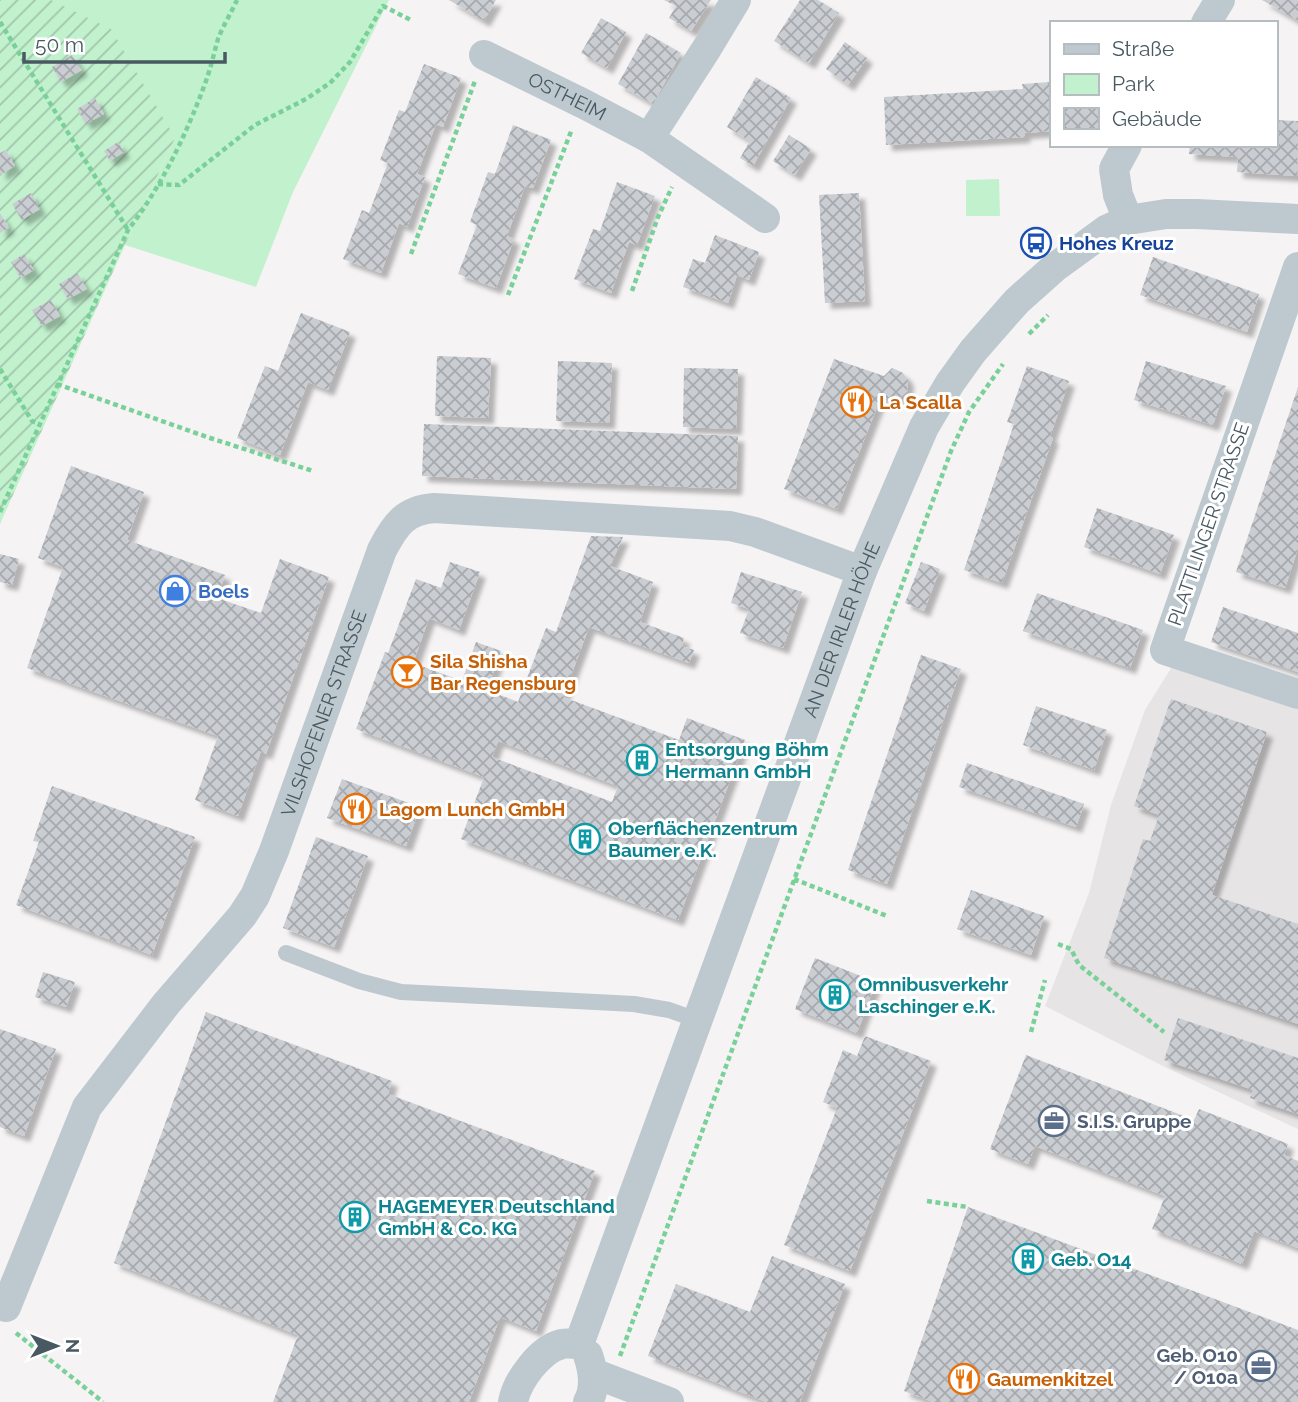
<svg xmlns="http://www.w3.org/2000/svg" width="1298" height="1402" font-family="Raleway,sans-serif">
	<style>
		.education { fill: #e6e4e5 }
		.park { fill: #c2f1ce }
		.garden { fill: url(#garden-furrows) }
		.building { fill: url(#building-cross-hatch); fill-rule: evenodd; filter: url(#shadow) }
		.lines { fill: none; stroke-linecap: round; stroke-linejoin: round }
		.path { stroke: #79d199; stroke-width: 4.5; stroke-dasharray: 5 3.5; stroke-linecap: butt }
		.service { stroke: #bdc9cf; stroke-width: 16 }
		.minor { stroke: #bdc9cf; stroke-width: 30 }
		.labels { text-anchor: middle; stroke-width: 6; stroke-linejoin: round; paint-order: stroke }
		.street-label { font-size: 19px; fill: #495961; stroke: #fff }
		.transit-label { font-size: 19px; font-weight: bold; fill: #164399; stroke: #fff; text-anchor: start }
		.food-label { font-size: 19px; font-weight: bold; fill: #c56008; stroke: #fff; text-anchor: start }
		.shop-label { font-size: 19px; font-weight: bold; fill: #366cbe; stroke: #fff; text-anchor: start }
		.culture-label { font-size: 19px; font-weight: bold; fill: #0d838f; stroke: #fff; text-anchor: start }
		.service-label { font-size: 19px; font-weight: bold; fill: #4e5e75; stroke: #fff; text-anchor: start }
	</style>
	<defs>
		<pattern id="garden-furrows" width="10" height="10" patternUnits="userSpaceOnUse" patternTransform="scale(1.75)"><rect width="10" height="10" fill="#c2f1ce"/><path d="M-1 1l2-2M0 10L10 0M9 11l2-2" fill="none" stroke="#a0c6ab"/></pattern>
		<pattern id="building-cross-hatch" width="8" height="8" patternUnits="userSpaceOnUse" patternTransform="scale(1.75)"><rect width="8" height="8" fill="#caced2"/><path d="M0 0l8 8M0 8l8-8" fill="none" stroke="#a6aaae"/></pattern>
		<filter id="shadow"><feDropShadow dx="6" dy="6" stdDeviation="2" flood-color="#0004"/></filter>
	</defs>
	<rect width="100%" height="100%" fill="#f5f3f3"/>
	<path class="education" d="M1173 665 1298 707V1129L1165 1067 1045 1006 1089 893 1111 805 1145 710Z"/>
	<path class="park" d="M51 0H389L293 192 256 287 125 245 175 138Z
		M999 179 1000 216H966V180Z"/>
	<path class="garden" d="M0 0H51L111 29 175 138 125 245 0 524Z"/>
	<path class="building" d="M449 0H496L484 21Z
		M664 0H711L691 31 669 18 676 6Z
		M800 0H818L839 13 809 63 774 41Z
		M1262 0H1298V21Z
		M601 18 626 32 607 68 581 53Z
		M646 33 681 53 653 104 618 84Z
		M845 42 867 58 848 85 826 69Z
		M72 55 82 70 61 82 52 67Z
		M424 64 461 78 443 127 436 124 417 174 425 177 407 227 399 223 381 273 343 259 362 210 369 213 388 163 380 160 399 110 405 112Z
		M756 77 791 98 753 166 740 158 750 141 727 127Z
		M1051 82V131L1024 133 1025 137 886 145 884 97 1023 89 1022 84Z
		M95 98 104 114 86 124 77 109Z
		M1275 120 1298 121 1297 176 1237 172 1238 157 1189 154 1190 145H1275Z
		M513 125 551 140 533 188 525 186 507 236 514 239 496 288 458 274 477 225 470 222 488 172 495 174Z
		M789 135 811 149 795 175 773 161Z
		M118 142 124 152 110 161 104 151Z
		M6 150 15 166 0 175V153Z
		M617 182 655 196 637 245 629 242 611 293 574 279 593 229 600 231Z
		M31 193 40 209 22 220 12 204Z
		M859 193 865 301 825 303 819 195Z
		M0 213 9 228 0 233Z
		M715 235 759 252 749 280 737 275 728 303 683 287 693 259 705 263Z
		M24 254 34 270 21 278 11 262Z
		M1153 257 1259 294 1247 332 1140 295Z
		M77 273 87 289 68 299 59 284Z
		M51 300 60 316 42 326 32 310Z
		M301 313 350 332 328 390 308 382 280 455 237 438 265 366 278 371Z
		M437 356 491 358 488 418 435 416Z
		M834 359 884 376 892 368 897 370 903 373 908 380 907 391 900 397 894 399H886L882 394 837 509 784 489Z
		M558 361 612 363 609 423 556 421Z
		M1146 361 1226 386 1213 425 1134 400Z
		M1027 366 1069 381 1050 437 1053 438 1002 583 964 570 1014 424 1007 422Z
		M684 368 738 369 736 429 683 427Z
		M1298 387V548L1285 588 1236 572Z
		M424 424 738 436 736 489 422 476Z
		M71 466 144 492 127 540 225 575 217 598 261 613 280 559 329 577 266 754 261 751 238 816 195 800 218 736 27 668 63 567 38 558Z
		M1097 508 1174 535 1160 574 1084 547Z
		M591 536 623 537 610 566 653 582 640 622 684 638 682 646 694 650 689 663 589 627 563 697 679 740 687 718 745 740 678 920 461 839 484 777 356 729 385 652 388 653 416 579 441 588 450 562 480 572 459 630 429 618 413 663 462 681 476 642 501 651 487 690 518 702 546 628 556 632ZM498 741 618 786 612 802 492 757Z
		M0 554 19 559 12 585 0 582Z
		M921 562 940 569 924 611 905 603Z
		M741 572 802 592 783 648 740 633 749 609 731 603Z
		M1037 593 1143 630 1130 668 1023 631Z
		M1223 607 1298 633V672L1211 642Z
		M921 655 961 669 887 884 848 870Z
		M1171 699 1267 732 1212 895 1298 924V1024L1104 958 1143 839 1150 841 1159 815 1134 806Z
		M1036 706 1107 730 1094 770 1023 745Z
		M967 763 1084 804 1076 827 959 787Z
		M342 779 420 807 406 846 327 818Z
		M52 786 195 837 152 955 16 905 39 842 33 841Z
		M316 837 368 856 334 947 283 928Z
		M971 890 1044 916 1031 955 957 929Z
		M815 958 876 982 857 1033 795 1009Z
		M43 972 75 982 66 1007 35 997Z
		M206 1012 392 1081 388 1094 595 1171 536 1331 500 1317 469 1402H273L298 1335 114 1263Z
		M1178 1018 1298 1058V1114L1250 1098 1253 1090 1164 1060Z
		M0 1029 56 1049 24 1136 0 1127Z
		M865 1036 931 1061 850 1271 784 1245 837 1108 823 1102 843 1050 857 1056Z
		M1026 1055 1194 1120 1199 1109 1288 1144 1284 1155 1298 1161V1248L1254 1231 1242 1264 1152 1229 1165 1196 1035 1146 1028 1164 990 1149Z
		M968 1207 1298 1330V1402H933L904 1391Z
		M772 1256 845 1284 800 1402H766L648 1356 676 1284 750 1312Z"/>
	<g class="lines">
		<path class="path" d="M0 22 128 230
			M158 184 179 185 255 125 306 99 330 83 350 62 383 6 413 21
			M411 254 475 81
			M632 291 658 217 672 187
			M508 295 572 129
			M1029 334 1048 315
			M0 369 32 421 39 424
			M57 384 207 437 313 471
			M0 512 128 230C162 186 187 133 206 81 211 67 214 53 218 39 223 26 231 13 237 0
			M794 879 887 916
			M1058 944 1071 949 1079 965 1164 1032
			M1031 1032 1045 980
			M927 1201 968 1207
			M16 1333 103 1402
			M620 1356 951 451 969 412 1003 364"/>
		<path class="service" d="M286 953 359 981 401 992 634 1004 669 1010 697 1020"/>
		<g class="minor">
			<path d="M1206 23 1220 0"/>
			<path id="s1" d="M484 55 582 103 649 138 765 218"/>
			<path d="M649 138 707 48 736 0"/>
			<path d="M1127 145 1114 169 1118 195 1128 220"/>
			<path d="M1298 267 1165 650 1298 694"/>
			<path id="s2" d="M6 1307 87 1107 166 1004 242 916 255 896 274 851 382 550C395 525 405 510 434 508L730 526 755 532 862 571"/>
			<path id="s3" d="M579 1344 862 571 924 427 950 383 973 351 1017 301 1054 268 1106 230 1128 220 1166 214H1197L1298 219"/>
			<path d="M588 1355C593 1370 596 1388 588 1402"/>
			<path d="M593 1373 669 1402"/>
			<path d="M513 1402C517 1381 540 1349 562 1344 567 1343 573 1344 579 1344"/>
		</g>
	</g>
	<defs>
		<g id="bus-ring" transform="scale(1.575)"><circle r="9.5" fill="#fff" stroke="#1a4fb4" stroke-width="1.5"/><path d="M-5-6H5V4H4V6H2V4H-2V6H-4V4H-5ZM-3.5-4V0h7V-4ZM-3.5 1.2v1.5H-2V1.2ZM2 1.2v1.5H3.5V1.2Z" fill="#1a4fb4"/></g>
		<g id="restaurant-ring" transform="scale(1.575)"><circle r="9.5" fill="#fff" stroke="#e8710a" stroke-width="1.5"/><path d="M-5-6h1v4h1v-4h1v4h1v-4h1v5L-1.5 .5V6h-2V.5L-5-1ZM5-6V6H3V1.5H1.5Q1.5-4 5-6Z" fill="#e8710a"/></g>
		<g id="shop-ring" transform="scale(1.575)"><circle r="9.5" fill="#fff" stroke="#3f7fe0" stroke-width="1.5"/><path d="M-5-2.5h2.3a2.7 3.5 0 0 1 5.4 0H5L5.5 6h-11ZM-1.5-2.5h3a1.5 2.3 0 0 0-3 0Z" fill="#3f7fe0"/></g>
		<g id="bar-ring" transform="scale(1.575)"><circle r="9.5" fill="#fff" stroke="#e8710a" stroke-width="1.5"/><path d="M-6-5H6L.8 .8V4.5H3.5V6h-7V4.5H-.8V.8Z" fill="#e8710a"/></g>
		<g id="building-ring" transform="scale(1.575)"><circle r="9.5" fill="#fff" stroke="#0f9aa8" stroke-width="1.5"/><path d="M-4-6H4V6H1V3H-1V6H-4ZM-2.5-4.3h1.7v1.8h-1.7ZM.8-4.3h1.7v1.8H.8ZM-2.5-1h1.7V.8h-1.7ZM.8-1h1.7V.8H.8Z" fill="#0f9aa8"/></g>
		<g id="office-ring" transform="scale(1.575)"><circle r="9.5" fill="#fff" stroke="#5c6f8a" stroke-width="1.5"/><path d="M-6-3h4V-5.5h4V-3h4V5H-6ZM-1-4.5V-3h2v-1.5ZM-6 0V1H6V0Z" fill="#5c6f8a"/></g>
	</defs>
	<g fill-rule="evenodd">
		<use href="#bus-ring" x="1036" y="243"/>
		<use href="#restaurant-ring" x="856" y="402"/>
		<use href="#shop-ring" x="175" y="591"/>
		<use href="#bar-ring" x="407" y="672"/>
		<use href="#building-ring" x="642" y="760"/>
		<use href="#restaurant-ring" x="356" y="809"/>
		<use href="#building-ring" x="585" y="839"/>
		<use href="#building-ring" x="835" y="995"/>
		<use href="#office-ring" x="1054" y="1121"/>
		<use href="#building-ring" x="355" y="1217"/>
		<use href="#building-ring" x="1028" y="1259"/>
		<use href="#office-ring" x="1261" y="1366"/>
		<use href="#restaurant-ring" x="964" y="1379"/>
	</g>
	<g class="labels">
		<g class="street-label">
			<text dy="7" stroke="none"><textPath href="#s1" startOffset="93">OSTHEIM</textPath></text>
			<text transform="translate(1208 524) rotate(-71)" y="7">PLATTLINGER STRASSE</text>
			<text dy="7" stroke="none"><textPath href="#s3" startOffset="761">AN DER IRLER HÖHE</textPath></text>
			<text dy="7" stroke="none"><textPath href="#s2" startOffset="681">VILSHOFENER STRASSE</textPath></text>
		</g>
		<g class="transit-label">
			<text x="1059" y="250">Hohes Kreuz</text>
		</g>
		<g class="food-label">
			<text x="879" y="409">La Scalla</text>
			<text x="430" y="668">Sila Shisha<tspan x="430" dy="22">Bar Regensburg</tspan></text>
			<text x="379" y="816">Lagom Lunch GmbH</text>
			<text x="987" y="1386">Gaumenkitzel</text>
		</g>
		<g class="shop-label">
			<text x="198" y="598">Boels</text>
		</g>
		<g class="culture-label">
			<text x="665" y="756">Entsorgung Böhm<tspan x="665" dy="22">Hermann GmbH</tspan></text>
			<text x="608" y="835">Oberflächenzentrum<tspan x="608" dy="22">Baumer e.K.</tspan></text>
			<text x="858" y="991">Omnibusverkehr<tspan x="858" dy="22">Laschinger e.K.</tspan></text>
			<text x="378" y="1213">HAGEMEYER Deutschland<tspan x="378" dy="22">GmbH &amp; Co. KG</tspan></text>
			<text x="1051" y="1266">Geb. O14</text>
		</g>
		<g class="service-label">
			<text x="1077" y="1128">S.I.S. Gruppe</text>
			<text x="1238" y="1362" text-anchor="end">Geb. O10<tspan x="1238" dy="22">/ O10a</tspan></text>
		</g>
	</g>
	<rect x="1050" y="21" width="228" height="126" fill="#ffffff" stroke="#b6bdc0" stroke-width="2"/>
	<rect x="1064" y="44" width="35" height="10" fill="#bdc9cf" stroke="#b6bdc0" stroke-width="2"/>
	<text x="1112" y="56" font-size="21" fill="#495961">Straße</text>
	<rect x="1064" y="74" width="35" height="21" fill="#c2f1ce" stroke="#b6bdc0" stroke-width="2"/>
	<text x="1112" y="91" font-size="21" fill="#495961">Park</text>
	<rect x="1064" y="108" width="35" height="21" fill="url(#building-cross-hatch)" stroke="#b6bdc0" stroke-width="2"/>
	<text x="1112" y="126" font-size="21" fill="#495961">Gebäude</text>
	<g transform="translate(56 1346) rotate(90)" stroke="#ffffff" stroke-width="5" paint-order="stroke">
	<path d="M0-5L12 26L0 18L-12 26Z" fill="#495961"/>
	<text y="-10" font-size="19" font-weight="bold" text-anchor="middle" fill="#495961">N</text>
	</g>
	<path d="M24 52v10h201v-10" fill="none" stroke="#495961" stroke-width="3.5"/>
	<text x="35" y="52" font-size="21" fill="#495961" stroke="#ffffff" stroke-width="5" paint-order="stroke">50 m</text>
</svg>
